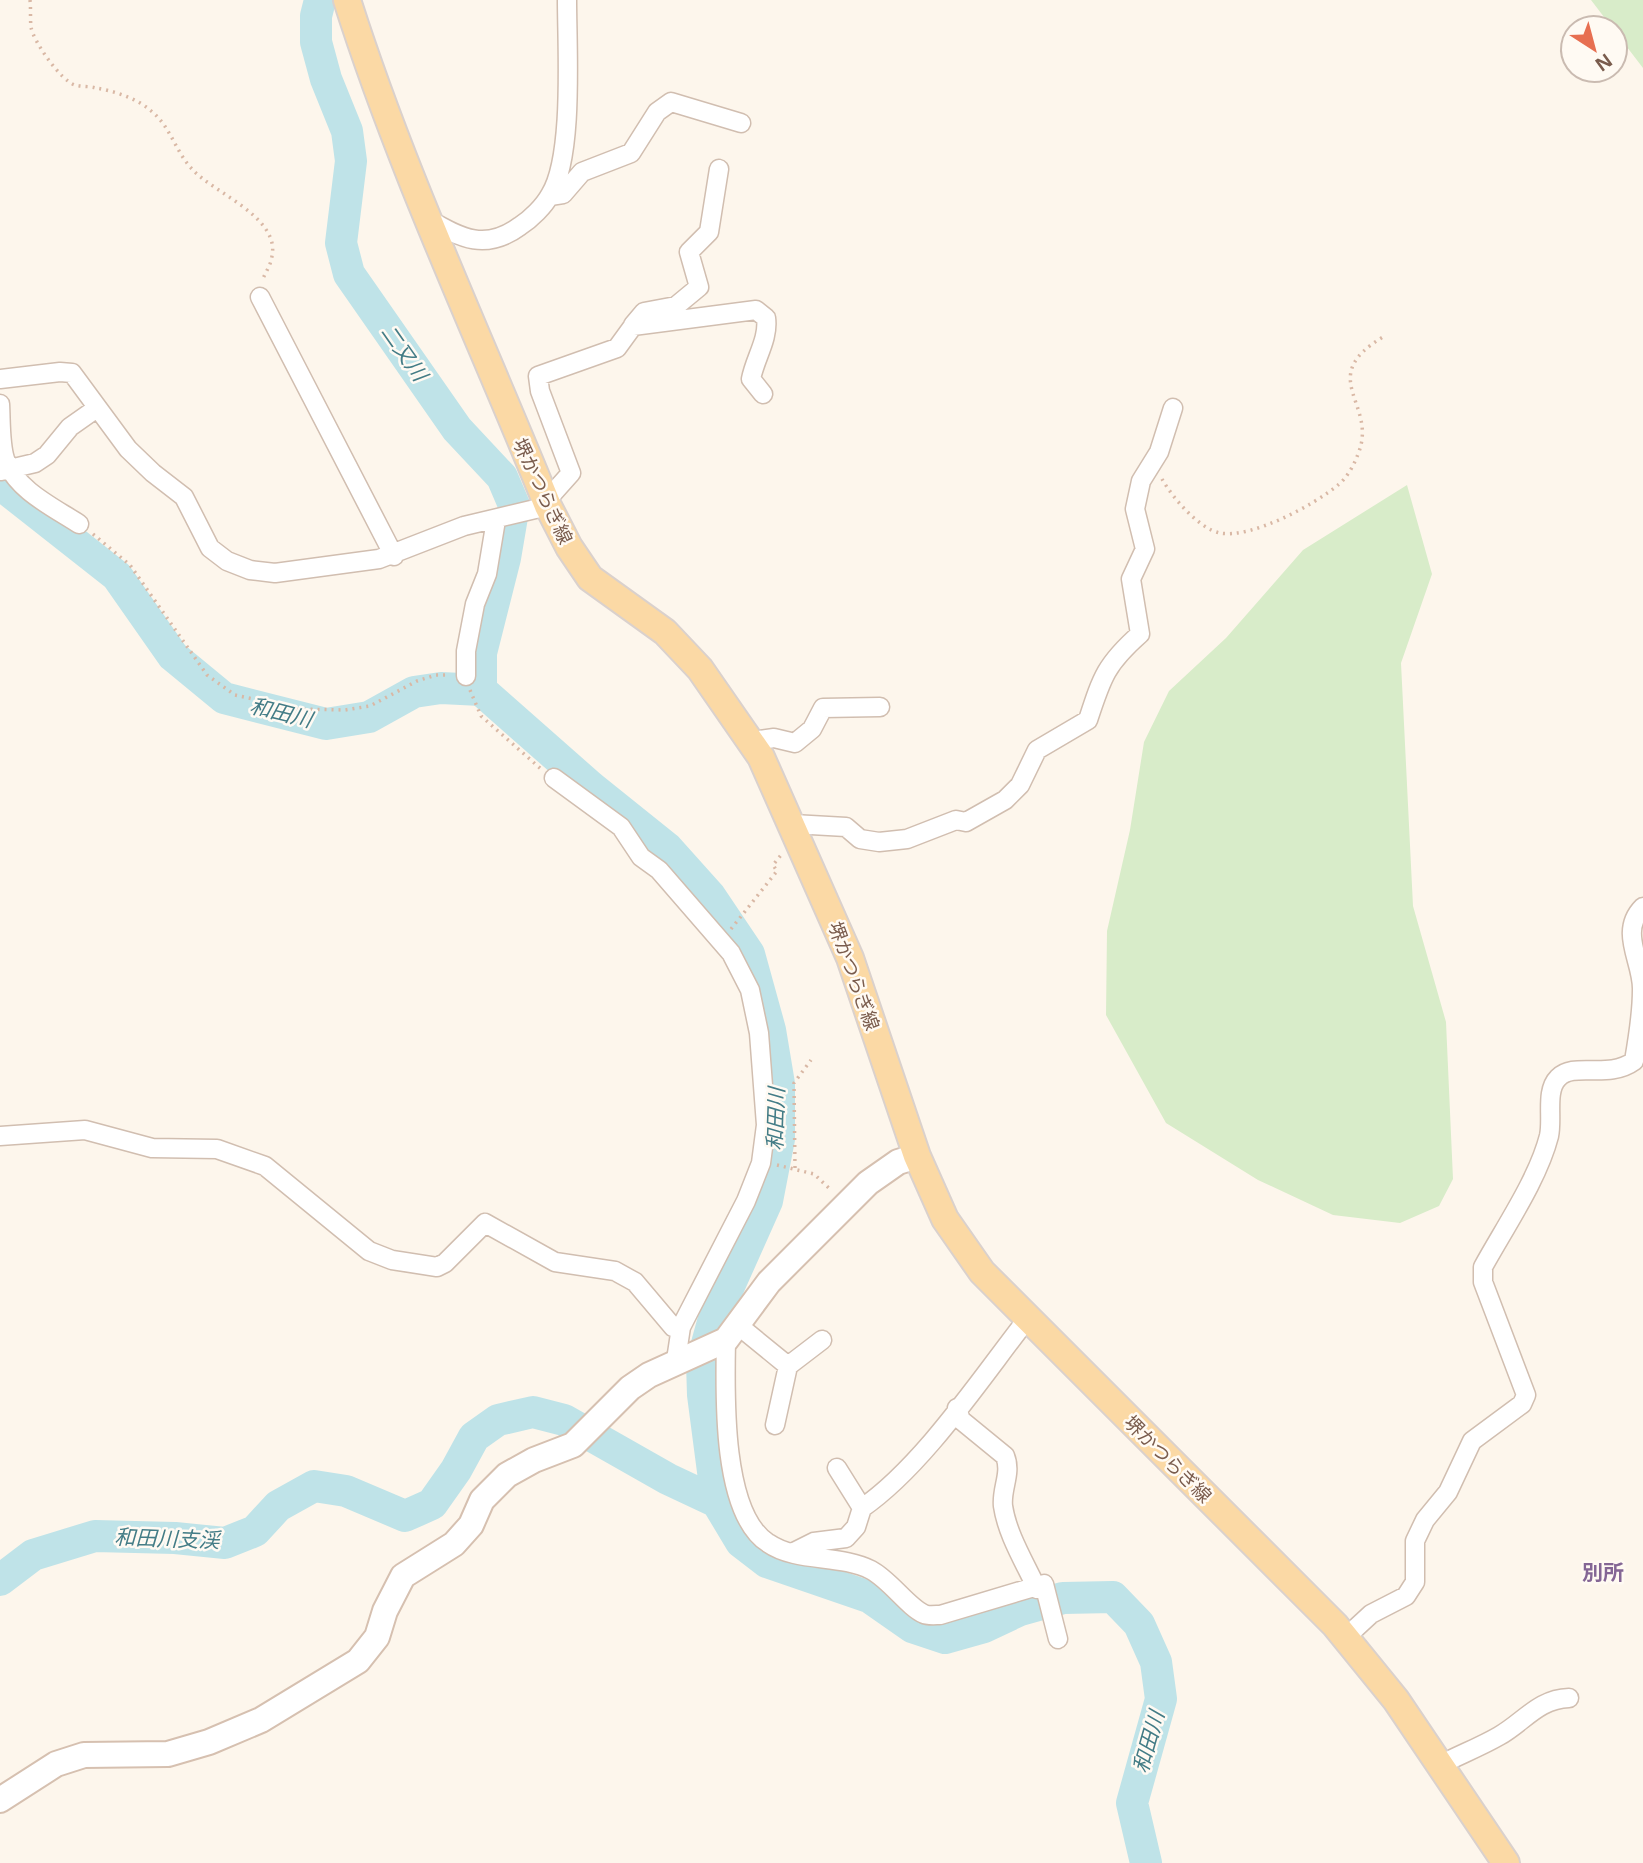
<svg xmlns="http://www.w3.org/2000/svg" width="1643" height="1863" font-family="'Noto Sans','Noto Sans JP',sans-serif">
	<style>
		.green { fill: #d8ecc9 }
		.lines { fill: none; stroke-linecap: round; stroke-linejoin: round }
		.river { stroke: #bfe3e8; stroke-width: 32 }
		.street-casing { stroke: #d1beb0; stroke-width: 21 }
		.secondary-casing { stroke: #d6c0b0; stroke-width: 28 }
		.primary-casing { stroke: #dad1cd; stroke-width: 30 }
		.path { stroke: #d9b8a5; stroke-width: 3.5; stroke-dasharray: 2 5; stroke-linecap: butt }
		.street { stroke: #fff; stroke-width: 18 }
		.secondary { stroke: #fff; stroke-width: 24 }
		.primary { stroke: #fbd9a5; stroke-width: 26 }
		.labels { text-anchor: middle; stroke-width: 5; stroke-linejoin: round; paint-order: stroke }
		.street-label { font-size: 19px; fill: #7a5c4d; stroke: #fffaf3 }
		.water-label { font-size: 21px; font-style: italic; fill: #437c86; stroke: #fffaf3 }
		.neighbourhood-label { font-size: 21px; font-weight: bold; fill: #846695; stroke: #fffaf3 }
	</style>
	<rect width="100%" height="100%" fill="#fdf6ec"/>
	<path class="green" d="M1591 0H1643V68Z
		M1407 485 1432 574 1401 663 1413 906 1446 1022 1453 1179 1439 1206 1400 1223 1333 1215 1258 1180 1166 1123 1106 1015 1107 931 1130 830 1144 742 1169 691 1226 638 1303 550Z"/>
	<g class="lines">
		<path class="river" d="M320 0 316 16V42L326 79 347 131 351 161 341 243 349 274 457 429 502 477 514 505 505 558 481 653V690
			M0 477 4 487 117 576 173 656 224 698 326 724 369 717 414 692 441 688 481 690 591 787 667 848 710 896 749 954 770 1030 779 1084V1139L767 1201 713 1322 702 1362 703 1395 717 1502 741 1542 767 1562 869 1597 912 1627 945 1638 984 1627 1020 1610 1063 1598 1113 1597 1139 1624 1156 1662 1161 1699 1132 1803 1146 1863
			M0 1580 33 1555 95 1536 175 1538 225 1543 255 1531 278 1506 314 1486 346 1491 405 1516 432 1504 456 1470 474 1437 498 1420 533 1412 564 1420 668 1479 717 1502"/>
		<g class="street-casing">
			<path id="street" d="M550 196 563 194 582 172 631 153 657 112 671 102 741 123
				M428 219C462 239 486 251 520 226 531 219 544 206 550 195 574 157 567 48 567 0
				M260 297 394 556
				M633 325 644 312 676 306 699 287 689 252 709 232 719 169
				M0 379 60 372 72 373 128 449 153 473 184 497 210 548 227 561 250 570 275 573 379 559 464 526 548 506
				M0 404C1 421 0 443 5 459 16 490 53 507 79 524
				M1 471 35 463 47 455 70 427 97 408
				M546 501 571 473 540 391 538 376 617 348 633 326 756 310 766 318C769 339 755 358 751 379L763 394
				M466 676V651L475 604 487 574 496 520
				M752 741 774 738 795 743 812 729 823 708 880 707
				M793 824 846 827 860 839 879 842 907 839 956 820 966 822 1005 800 1020 785 1037 750 1088 720C1102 677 1106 664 1140 634L1131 579 1145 549 1135 509 1141 481 1159 452 1173 408
				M0 1136 85 1130 152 1148 217 1149 265 1166 369 1251 392 1260 437 1267 445 1263 485 1223 555 1262 615 1271 635 1282 673 1327H681L746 1201 761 1163 766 1125 759 1033 750 990 731 953 659 870 641 857 621 827 554 778
				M739 1326 788 1366
				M726 1340C725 1391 721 1513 768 1543 797 1563 840 1554 871 1570 890 1580 908 1607 924 1614 928 1616 936 1615 940 1615L1044 1584 1058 1639
				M676 1360 681 1327
				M957 1408 961 1420 1005 1456C1012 1473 1001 1489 1003 1506 1007 1534 1025 1563 1037 1589
				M775 1425 788 1366 822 1340
				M837 1468 862 1508C923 1466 981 1378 1028 1318
				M792 1553 814 1542 846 1538 856 1527 862 1508
				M1345 1638 1371 1614 1406 1596 1415 1582V1541L1425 1520 1448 1492 1472 1441 1522 1404 1526 1395 1483 1282V1267C1505 1227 1538 1179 1549 1136 1553 1118 1545 1091 1558 1078 1574 1061 1608 1080 1634 1061 1638 1038 1642 1013 1642 990 1643 962 1618 932 1643 907
				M1440 1765C1459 1755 1480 1747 1499 1736 1524 1722 1538 1699 1569 1698"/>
		</g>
		<g class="secondary-casing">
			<path id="secondary" d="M0 1800 56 1764 84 1755 168 1754 209 1742 261 1720 358 1661 377 1637 385 1611 403 1576 454 1544 471 1525 482 1500 507 1475 534 1460 573 1445 630 1388 649 1375 726 1340 769 1282 868 1183 898 1162 917 1156"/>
		</g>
		<g class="primary-casing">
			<path id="primary" d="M347 0C402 173 480 338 548 506L569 547 590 578 665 632 700 669 761 757 850 958 917 1156 945 1219 982 1272 1335 1625 1396 1700 1506 1863"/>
		</g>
		<path class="path" d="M30 0C31 9 30 18 31 27 33 41 61 81 75 85 82 87 90 86 96 88 114 91 136 98 150 110 171 126 175 152 193 170 214 193 280 217 272 256 271 265 265 273 262 281
			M1162 479C1172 497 1199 529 1220 533 1251 539 1314 505 1338 485 1347 478 1354 465 1358 454 1379 404 1314 378 1383 337
			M93 534 130 565 207 675 235 695 299 709 345 710 370 706 417 681 436 675H449
			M470 690 481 716 541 769
			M731 929 777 871 773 865 781 855
			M777 1165 814 1174 832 1191
			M795 1168 794 1083 811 1060"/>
		<use href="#street" class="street"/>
		<use href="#secondary" class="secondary"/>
		<use href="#primary" class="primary"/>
	</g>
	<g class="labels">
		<g class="street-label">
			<text transform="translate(543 491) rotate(65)" y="7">堺かつらぎ線</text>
			<text transform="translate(854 976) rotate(70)" y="7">堺かつらぎ線</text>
			<text transform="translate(1168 1459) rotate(45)" y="7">堺かつらぎ線</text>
		</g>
		<g class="water-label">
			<text transform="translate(404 353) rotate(55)" y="7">二又川</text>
			<text transform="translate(281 713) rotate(14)" y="7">和田川</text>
			<text transform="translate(776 1119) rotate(-88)" y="7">和田川</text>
			<text transform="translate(167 1539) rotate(2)" y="7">和田川支渓</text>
			<text transform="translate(1149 1742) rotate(-74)" y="7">和田川</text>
		</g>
		<g class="neighbourhood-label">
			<text x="1603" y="1580">別所</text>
		</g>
	</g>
	<g transform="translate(1594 49) rotate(144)"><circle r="33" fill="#fffaf3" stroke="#cabbb1" stroke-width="2"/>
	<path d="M0-5L12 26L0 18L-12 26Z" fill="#e76f51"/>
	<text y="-10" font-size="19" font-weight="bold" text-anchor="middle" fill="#7a5c4d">N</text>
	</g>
</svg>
